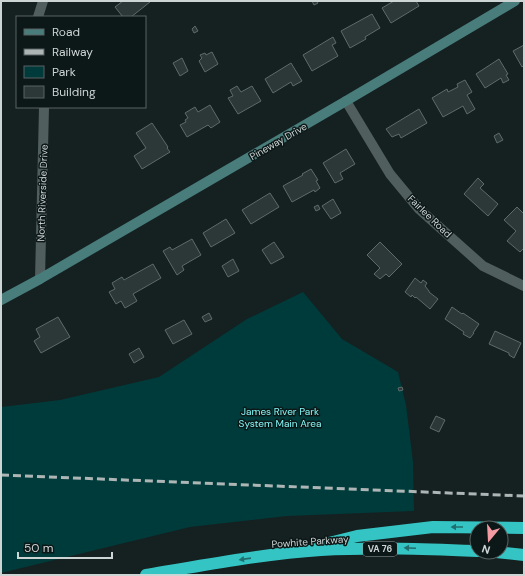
<svg xmlns="http://www.w3.org/2000/svg" width="525" height="576" font-family="'DM Sans',sans-serif">
	<style>
		.green { fill: #003b3b }
		.building { fill: #2b3837; stroke: #5d6b6b }
		.lines { fill: none; stroke-linecap: round; stroke-linejoin: round }
		.street { stroke: #515e5e; stroke-width: 10 }
		.secondary { stroke: #487d7c; stroke-width: 10 }
		.highway { stroke: #34c4c3; stroke-width: 12 }
		.rail { stroke: #adb5b5; stroke-width: 3; stroke-dasharray: 8 4; stroke-linecap: butt }
		.oneway { fill: #206e6d }
		.labels { text-anchor: middle; stroke-width: 3; stroke-linejoin: round; paint-order: stroke }
		.shield { fill: #0c1717; stroke: #939b9b; stroke-width: 1 }
		.shield-label { font-size: 9px; font-weight: bold; fill: #cdd4d4 }
		.street-label { font-size: 10px; fill: #cdd4d4; stroke: #0c1717 }
		.park-label { font-size: 10px; fill: #84f9f8; stroke: #0c1717 }
	</style>
	<rect width="100%" height="100%" fill="#152020"/>
	<path class="green" d="M303 292 342 339 398 372 406 405 413 462 414 511 287 516 190 527 1 573V407L60 400 159 377 247 319Z"/>
	<path class="building" d="M123 1H149L150 2 131 17H123L115 7Z
		M312 1H317L318 3 314 5Z
		M394 1H416L419 6 391 23 382 8Z
		M372 14 380 28 365 37 366 39 350 48 341 31Z
		M195 26 198 31 194 33 192 29Z
		M333 37 336 43 332 45 338 56 312 71 303 55Z
		M524 45V65L522 67 513 51Z
		M212 52 218 64 205 72 199 61 202 58 200 55 205 53 206 55Z
		M182 58 188 71 180 76 173 63Z
		M499 59 508 74 506 75 509 80 503 83 501 78 485 88 476 74Z
		M291 63 302 81 293 86 291 82 273 93 265 79Z
		M465 80 472 92 467 95 475 109 467 114 463 106 443 117 432 98 447 89 448 92 458 87 457 84Z
		M237 86 241 92 252 86 261 101 238 114 228 98 233 96 230 90Z
		M210 105 220 122 211 128 208 125 187 137 180 125 186 122 185 120 188 118 185 113 195 107 198 112Z
		M419 109 427 123 401 138 399 134 392 137 386 129Z
		M152 123 168 147 167 148 170 152 142 169 134 156 146 148 136 133Z
		M499 133 503 140 497 143 494 136Z
		M346 149 355 164 340 173 343 179 335 183 323 163Z
		M311 169 318 180 316 181 320 188 315 192 314 190 292 202 283 186 303 175 302 174Z
		M478 178 484 184 480 188 498 204 488 216 464 194Z
		M270 193 279 207 251 224 242 210Z
		M333 199 341 213 331 219 322 206Z
		M318 205 320 209 316 211 314 207Z
		M517 207 524 214V248L520 252 507 241 516 231 504 220Z
		M226 219 235 233 211 247 203 233Z
		M192 239 201 255 182 266 184 270 177 275 163 251 170 247 172 250Z
		M274 242 284 257 271 264 262 250Z
		M380 242 402 264 389 277 386 274 380 279 374 274 380 268 367 255Z
		M233 259 239 271 228 277 222 266Z
		M153 264 161 278 133 294 137 301 125 308 121 301 116 304 109 292 115 289 112 283 122 277 124 280Z
		M415 278 421 283 423 280 427 283 425 286 429 291V292L438 299 430 309 416 297 415 298 412 295 411 297 405 292Z
		M452 307 462 314 463 313 479 324 473 333H474L470 338 463 334 464 332 445 319Z
		M209 313 212 319 205 322 202 317Z
		M58 317 70 337 41 353 34 341 40 337 36 329Z
		M184 320 192 334 173 344 165 330Z
		M495 331 521 343 514 358 509 355V353L489 344Z
		M139 348 144 357 134 363 129 354Z
		M402 387 403 390 399 391 398 388Z
		M436 416 445 420 439 432 430 428Z"/>
	<g class="lines">
		<path class="street" d="M38 17 43 1
			M346 101 390 174 419 209 483 266 524 286
			M40 279 44 107"/>
		<path class="secondary" d="M1 300 40 279 346 101 515 1"/>
		<path class="highway" d="M317 546 357 536 433 527 524 528
			M496 552 524 555
			M146 575C204 565 263 554 321 550 373 547 425 549 477 551"/>
		<path class="rail" d="M1 475 524 496"/>
	</g>
	<defs><path id="oneway-solid" d="M-6-.8H1V-3.2L6.5 0L1 3.2V.8H-6Z"/></defs>
	<g class="oneway">
		<use href="#oneway-solid" transform="translate(457 527) rotate(180)"/>
		<use href="#oneway-solid" transform="translate(410 548) rotate(-178)"/>
		<use href="#oneway-solid" transform="translate(245 559) rotate(172)"/>
	</g>
	<g class="labels">
		<rect class="shield" x="363" y="542" width="34" height="14" rx="3"/>
		<g class="shield-label">
			<text x="380" y="552">VA 76</text>
		</g>
		<g class="street-label">
			<text transform="translate(278 141) rotate(-30)" y="4">Pineway Drive</text>
			<text transform="translate(42 193) rotate(-88)" y="4">North Riverside Drive</text>
			<text transform="translate(430 216) rotate(44)" y="4">Fairlee Road</text>
			<text transform="translate(310 541) rotate(-4)" y="4">Powhite Parkway</text>
		</g>
		<g class="park-label">
			<text x="280" y="415">James River Park<tspan x="280" dy="12">System Main Area</tspan></text>
		</g>
	</g>
	<rect width="525" height="576" fill="none" stroke="#cdd4d4" stroke-width="4"/>
	<rect x="16" y="16" width="130" height="92" fill="#0c1717" stroke="#596363"/>
	<rect x="24" y="29" width="20" height="6" fill="#487d7c" stroke="#596363"/>
	<text x="52" y="36" font-size="12" fill="#cdd4d4">Road</text>
	<rect x="24" y="49" width="20" height="6" fill="#adb5b5" stroke="#596363"/>
	<text x="52" y="56" font-size="12" fill="#cdd4d4">Railway</text>
	<rect x="24" y="66" width="20" height="12" fill="#003b3b" stroke="#596363"/>
	<text x="52" y="76" font-size="12" fill="#cdd4d4">Park</text>
	<rect x="24" y="86" width="20" height="12" fill="#2b3837" stroke="#596363"/>
	<text x="52" y="96" font-size="12" fill="#cdd4d4">Building</text>
	<g transform="translate(489 540) rotate(198)"><circle r="19" fill="#0c1717" stroke="#596363"/>
	<path d="M0-3L7 15L0 10L-7 15Z" fill="#f49aa2"/>
	<text y="-6" font-size="11" font-weight="bold" text-anchor="middle" fill="#cdd4d4">N</text>
	</g>
	<path d="M18 552v6h94v-6" fill="none" stroke="#cdd4d4" stroke-width="2"/>
	<text x="24" y="552" font-size="12" fill="#cdd4d4" stroke="#0c1717" stroke-width="3" paint-order="stroke">50 m</text>
</svg>
